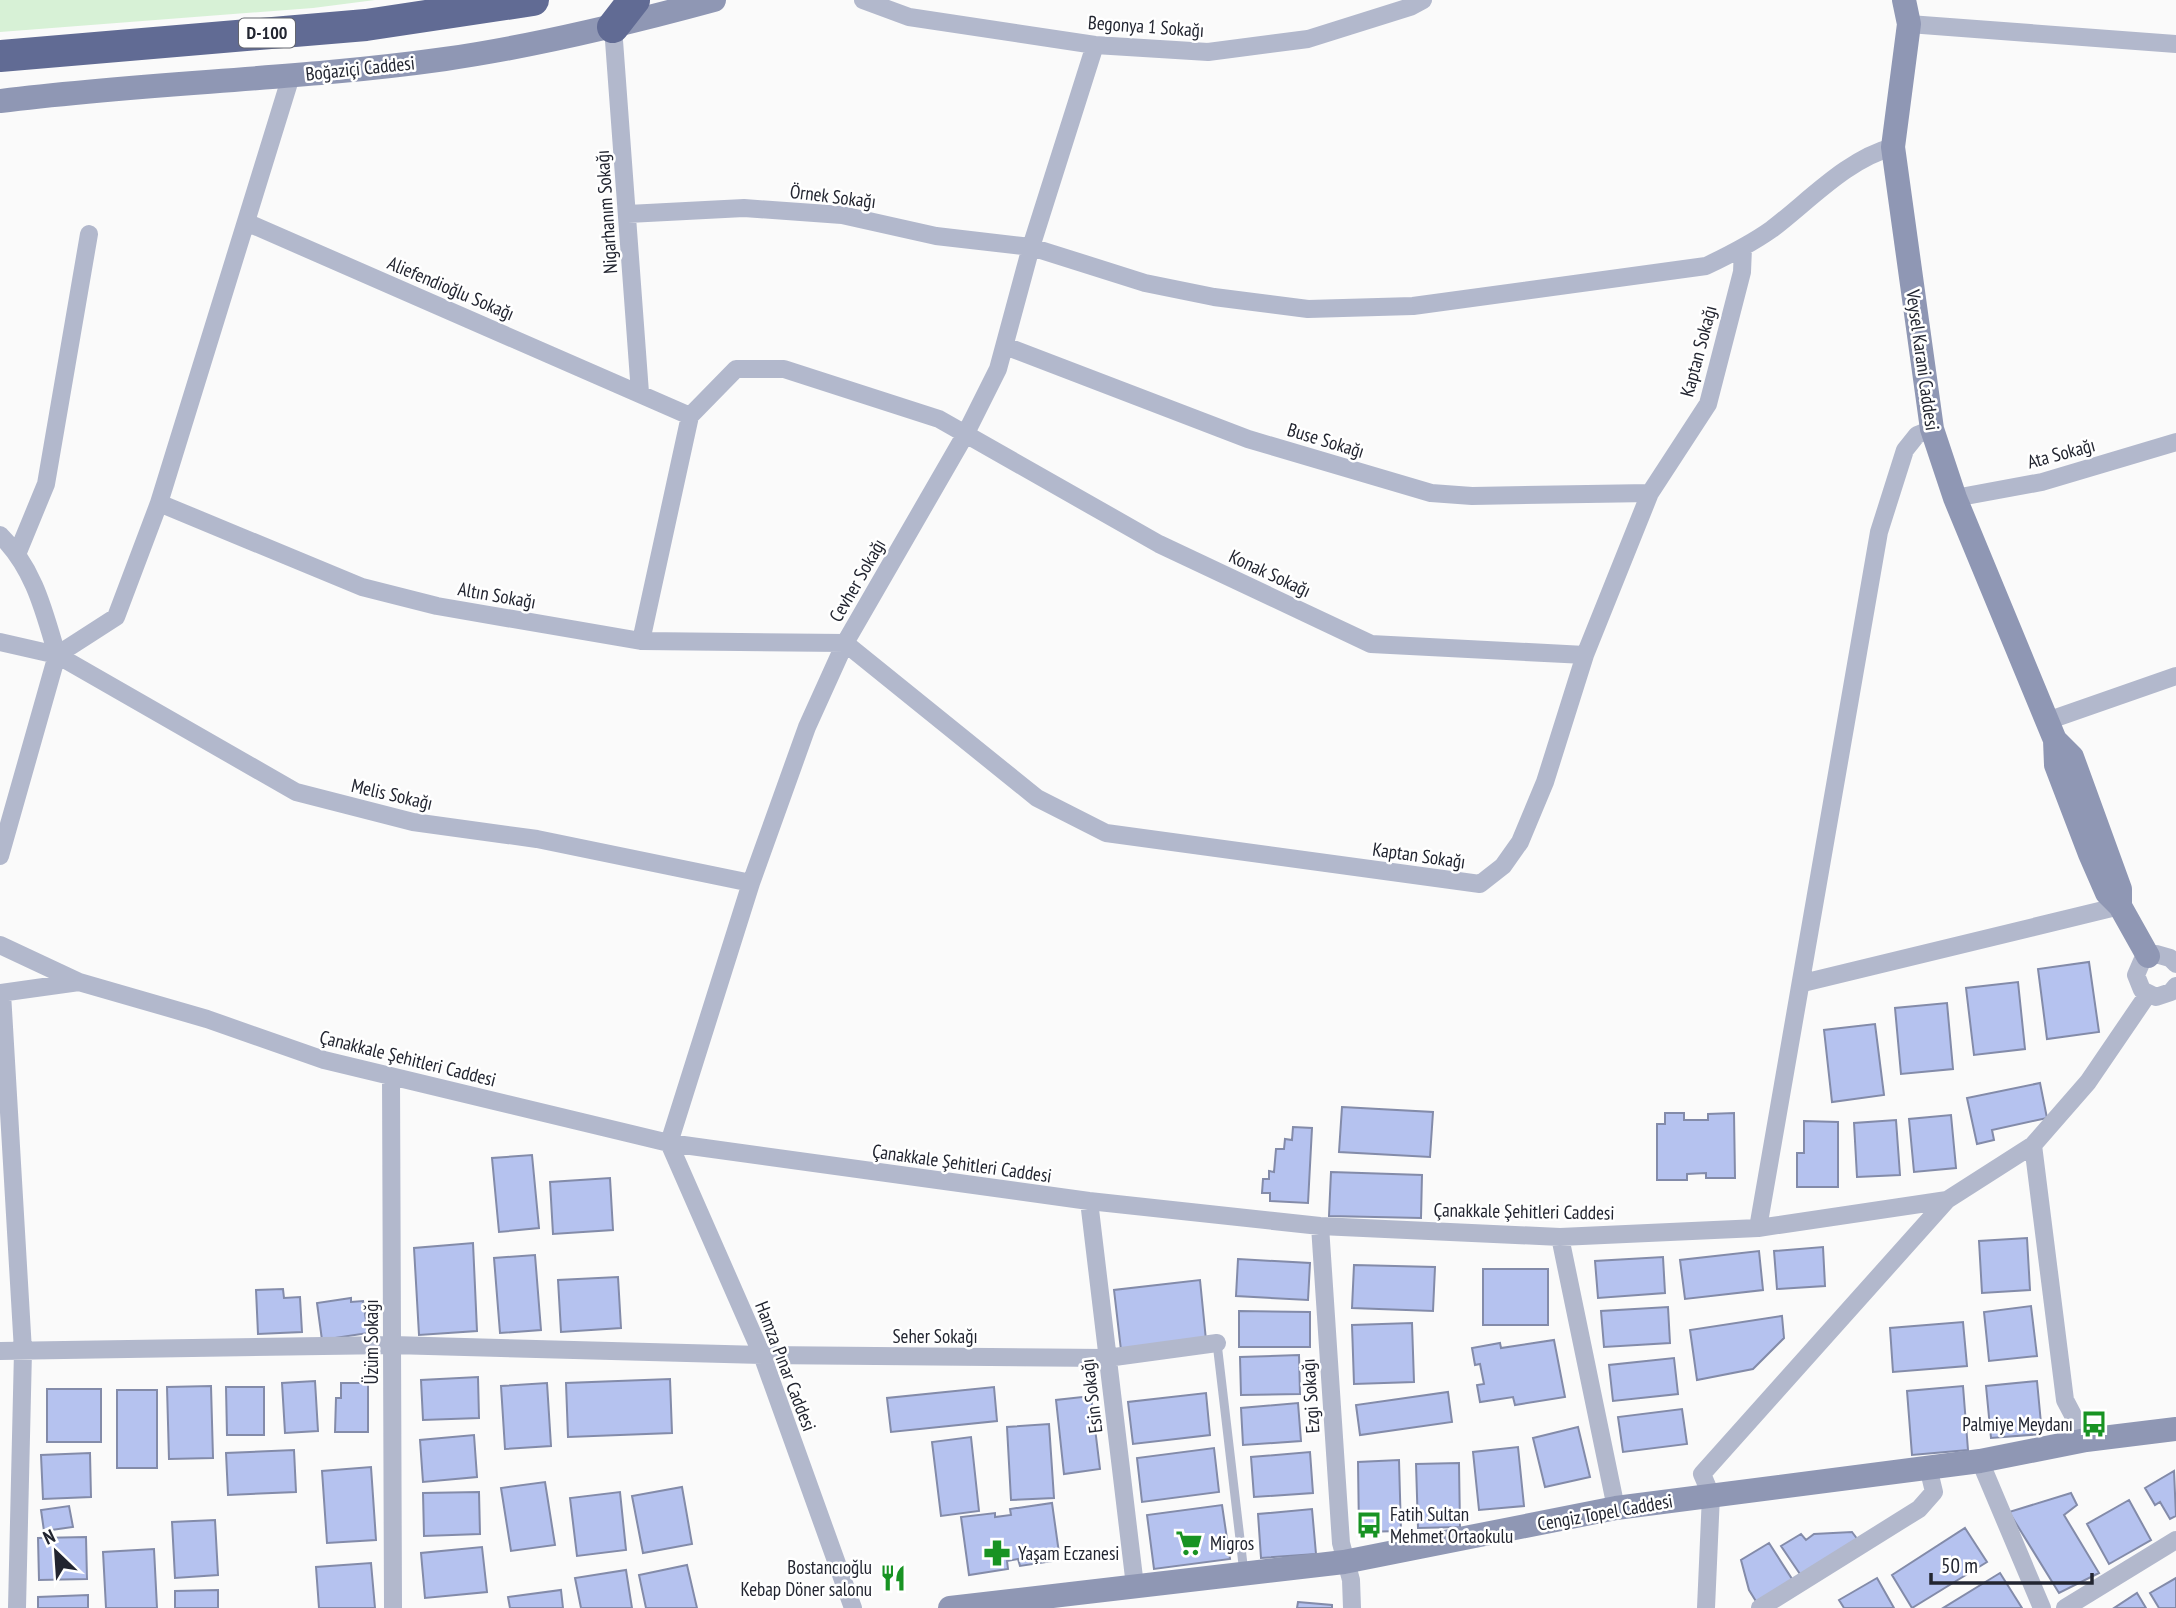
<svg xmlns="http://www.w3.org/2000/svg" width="2176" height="1608" font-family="'PT Sans Narrow',sans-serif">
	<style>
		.green { fill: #d7f1d6 }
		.building { fill: #b5c2ef; stroke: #838ba9; stroke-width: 2 }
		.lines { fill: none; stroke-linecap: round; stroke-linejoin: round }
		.lane { stroke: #b2b8cc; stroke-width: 9 }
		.street { stroke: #b2b8cc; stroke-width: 18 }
		.secondary { stroke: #8f97b4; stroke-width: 24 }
		.highway { stroke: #616b94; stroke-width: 32 }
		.labels { text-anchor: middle; stroke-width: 5; stroke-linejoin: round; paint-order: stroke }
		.shield { fill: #fff; stroke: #64666e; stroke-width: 2 }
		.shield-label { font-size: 18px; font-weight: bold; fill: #222530 }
		.street-label { font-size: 19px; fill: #222530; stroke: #fff }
		.poi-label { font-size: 19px; fill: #222530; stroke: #fff; text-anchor: start }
	</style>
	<rect width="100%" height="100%" fill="#fafafa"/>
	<path class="green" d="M0 0H375L313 8 0 32Z"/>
	<path class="building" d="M2089 962 2099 1032 2047 1039 2038 969Z
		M2018 982 2025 1049 1974 1055 1966 988Z
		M1947 1003 1953 1069 1901 1074 1895 1008Z
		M1875 1024 1884 1095 1832 1102 1824 1030Z
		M2040 1083 2047 1118 1992 1130 1994 1140 1977 1144 1967 1098Z
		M1342 1107 1433 1112 1430 1157 1339 1152Z
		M1665 1113H1684V1120H1708V1114L1734 1113 1735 1178H1706V1173L1687 1174V1180H1657V1124H1665Z
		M1951 1115 1956 1168 1914 1172 1909 1119Z
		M1896 1120 1900 1175 1857 1177 1854 1123Z
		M1804 1121 1838 1122V1187H1797V1153H1804Z
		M1293 1127 1312 1128 1308 1203 1270 1201V1193H1262L1263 1179H1269V1171L1274 1172 1276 1149H1284L1285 1139 1292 1140Z
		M532 1155 539 1228 499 1232 492 1158Z
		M1331 1172 1422 1175 1421 1218 1329 1216Z
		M610 1178 613 1230 553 1234 550 1182Z
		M2027 1238 2030 1290 1982 1293 1979 1241Z
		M473 1243 477 1331 419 1335 414 1248Z
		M1823 1247 1825 1286 1777 1289 1774 1251Z
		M1759 1251 1763 1290 1685 1299 1680 1260Z
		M535 1255 541 1330 500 1333 494 1258Z
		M1663 1257 1665 1293 1598 1298 1595 1261Z
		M1238 1259 1310 1263 1308 1300 1236 1296Z
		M1354 1265 1435 1267 1433 1311 1352 1308Z
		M1483 1269H1548V1325H1483Z
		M618 1277 621 1328 561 1332 558 1280Z
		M1200 1280 1206 1340 1121 1350 1114 1290Z
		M283 1289 284 1298 300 1297 302 1332 258 1334 256 1290Z
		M351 1298V1302L363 1301 368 1333 322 1340 317 1303Z
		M2031 1306 2037 1356 1989 1361 1984 1312Z
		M1668 1307 1670 1343 1604 1347 1601 1311Z
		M1239 1311 1310 1312V1347H1239Z
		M1782 1316 1784 1338 1753 1369 1697 1380 1690 1330Z
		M1963 1322 1967 1366 1893 1372 1890 1328Z
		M1412 1323 1414 1382 1354 1384 1352 1325Z
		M1554 1340 1565 1397 1515 1405 1513 1397 1480 1402 1477 1385 1484 1384 1480 1364 1475 1365 1472 1348 1500 1343 1501 1348Z
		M1299 1355 1300 1394 1241 1395 1240 1357Z
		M1674 1358 1678 1394 1613 1401 1609 1365Z
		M478 1377 479 1418 423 1420 421 1380Z
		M670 1379 672 1433 568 1437 566 1383Z
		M315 1381 318 1431 285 1433 282 1383Z
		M2037 1381 2042 1434 1991 1438 1986 1386Z
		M341 1383H368V1432H335L336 1398H341Z
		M547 1383 551 1446 505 1449 501 1386Z
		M211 1386 213 1458 169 1459 167 1387Z
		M1963 1386 1968 1450 1912 1455 1907 1391Z
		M226 1387H264V1435H227Z
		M994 1387 997 1421 891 1432 887 1398Z
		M47 1389H101V1442H47Z
		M117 1390H157V1468H117Z
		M1448 1392 1452 1422 1360 1435 1356 1405Z
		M1206 1393 1210 1435 1133 1444 1128 1402Z
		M1091 1396 1100 1469 1064 1474 1056 1400Z
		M1298 1403 1301 1441 1243 1445 1241 1408Z
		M1682 1409 1687 1444 1623 1452 1618 1417Z
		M1049 1424 1054 1498 1011 1500 1007 1427Z
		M1578 1427 1590 1477 1545 1487 1533 1438Z
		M474 1435 477 1477 423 1482 420 1440Z
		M971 1437 979 1511 941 1516 932 1442Z
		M1518 1447 1524 1506 1479 1510 1473 1452Z
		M1214 1448 1219 1492 1142 1502 1137 1458Z
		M294 1450 296 1492 228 1495 226 1453Z
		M1310 1452 1313 1493 1254 1497 1251 1457Z
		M90 1453 91 1497 43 1499 41 1455Z
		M1399 1460 1401 1531 1359 1532 1358 1462Z
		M1459 1463 1460 1527 1418 1528 1416 1464Z
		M371 1467 376 1540 327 1543 322 1471Z
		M2174 1471 2176 1516 2170 1519 2160 1502 2155 1505 2145 1488Z
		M545 1482 555 1545 511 1551 501 1488Z
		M682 1487 692 1544 643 1553 632 1496Z
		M479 1492 480 1534 424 1536 423 1493Z
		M620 1492 626 1550 577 1556 570 1498Z
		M2071 1493 2077 1505 2064 1515 2099 1573 2059 1593 2009 1512Z
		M2129 1500 2151 1540 2109 1564 2087 1524Z
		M1052 1503 1060 1560 1020 1566 1018 1559 1007 1561 1008 1569 969 1575 961 1517 995 1513V1517L1011 1515 1010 1509Z
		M1222 1505 1230 1559 1154 1569 1147 1515Z
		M69 1506 73 1527 44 1531 41 1510Z
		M1312 1509 1316 1554 1261 1558 1258 1514Z
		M215 1520 218 1575 175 1578 172 1522Z
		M1965 1528 1987 1562 1912 1608 1892 1575Z
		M1852 1532 1861 1544 1804 1580 1781 1546 1801 1534 1806 1540 1814 1534Z
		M86 1537 87 1579 39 1580 38 1538Z
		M1769 1543 1794 1582 1757 1603 1749 1590 1741 1560Z
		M482 1547 487 1592 425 1598 421 1553Z
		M154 1549 157 1608H106L103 1552Z
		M371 1563 375 1608H319L316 1567Z
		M687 1565 697 1608H646L639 1575Z
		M626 1570 632 1608H581L575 1578Z
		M2000 1573 2022 1608H1943Z
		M1877 1578 1894 1608H1844L1839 1600Z
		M2176 1578V1608H2159L2150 1593Z
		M218 1590V1608H175V1591Z
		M561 1590 563 1608H510L508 1597Z
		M2137 1593 2146 1608H2114Z
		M88 1595V1608H38V1597Z
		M1298 1602 1332 1605V1608H1297Z"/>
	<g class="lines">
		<path class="lane" d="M1217 1343 1244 1573"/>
		<path class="street" d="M863 0 909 17 1095 45 1208 52 1308 39 1410 7 1423 0
			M1909 24 2176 44
			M613 27 640 393
			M628 214 744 208 842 215 936 236 1031 247 1145 283 1214 297 1308 309 1413 306 1706 266C1729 255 1751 244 1772 229 1809 201 1847 159 1893 147
			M246 222 690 416
			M1005 346 1248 439 1431 493 1472 496 1650 493
			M690 416 736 369H784L939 419 1159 544 1371 644 1585 655
			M1955 498 2042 482 2176 442
			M159 503 362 587 437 606 641 641 845 643 1037 798 1106 833 1480 884 1503 866 1520 842 1545 782 1585 655 1650 493 1708 404 1742 272 1743 248
			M0 535C34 568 44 611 57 655
			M18 552 46 484 89 234
			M641 641 690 416
			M0 642 57 655 296 792 413 822 537 839 751 883
			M57 655 116 617 159 503 291 76
			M2047 721 2176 676
			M0 856 57 655
			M0 945 79 982 207 1019 324 1060 669 1143 1089 1201 1320 1226 1560 1237 1758 1228 1947 1200
			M2176 964 2170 958 2156 954 2142 961 2136 975 2142 990 2156 997 2171 992 2176 986
			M1803 983 2120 906
			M0 993 79 982
			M2 993 23 1351 17 1608
			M391 1077 393 1608
			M669 1143 751 883 807 727 845 643 965 435 998 369 1031 247 1095 45
			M669 1143 762 1355 853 1608
			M2033 1145 2065 1400 2086 1440
			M1089 1201 1135 1586
			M1320 1226 1341 1543 1351 1580 1352 1608
			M1758 1228 1879 532 1905 450 1917 435 1932 429
			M1560 1237 1616 1508
			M0 1351 392 1345 762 1355 1107 1358 1217 1343
			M1980 1461 2042 1608
			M1706 1608 1711 1495 1702 1474 1947 1200 2033 1145 2088 1082 2148 994
			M1760 1608 1919 1509 1934 1492 1928 1467
			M2065 1608 2176 1540"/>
		<path class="secondary" d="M1904 0 1909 24 1893 147 1932 429 1955 498 2055 740
			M0 101C148 82 297 80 445 59 536 46 626 24 714 0
			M2120 906V889L2072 757 2055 740 2056 765 2090 854 2107 893 2120 906 2148 956
			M950 1608 1344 1562 1616 1508 1980 1461 2086 1440 2176 1429"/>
		<path class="highway" d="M613 27 634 0
			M0 56 366 25 533 0"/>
	</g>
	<defs>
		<g id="bus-bare" transform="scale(2.1)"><path d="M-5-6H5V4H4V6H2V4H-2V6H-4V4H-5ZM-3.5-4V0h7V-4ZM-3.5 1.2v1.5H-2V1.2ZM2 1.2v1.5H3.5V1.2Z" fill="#189323" stroke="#fff" stroke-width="2.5" paint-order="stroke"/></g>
		<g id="supermarket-bare" transform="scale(2.1)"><path d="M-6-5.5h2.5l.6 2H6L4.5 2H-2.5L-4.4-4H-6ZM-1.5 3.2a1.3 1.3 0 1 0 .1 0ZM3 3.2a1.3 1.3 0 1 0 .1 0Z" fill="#189323" stroke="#fff" stroke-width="2.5" paint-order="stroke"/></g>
		<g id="pharmacy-bare" transform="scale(2.1)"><path d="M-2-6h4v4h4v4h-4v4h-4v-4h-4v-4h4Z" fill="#189323" stroke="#fff" stroke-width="2.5" paint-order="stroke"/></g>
		<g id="restaurant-bare" transform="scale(2.1)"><path d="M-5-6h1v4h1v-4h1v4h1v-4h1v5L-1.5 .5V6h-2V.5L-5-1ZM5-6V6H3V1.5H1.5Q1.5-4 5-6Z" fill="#189323" stroke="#fff" stroke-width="2.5" paint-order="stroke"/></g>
	</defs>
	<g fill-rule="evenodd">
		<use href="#bus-bare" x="2094" y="1424"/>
		<use href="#bus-bare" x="1369" y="1525"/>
		<use href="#supermarket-bare" x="1189" y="1543"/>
		<use href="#pharmacy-bare" x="997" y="1553"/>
		<use href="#restaurant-bare" x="893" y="1578"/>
	</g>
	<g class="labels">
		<rect class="shield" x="239" y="18.5" width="56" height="29" rx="5"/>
		<g class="shield-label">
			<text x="267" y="39">D-100</text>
		</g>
		<g class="street-label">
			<text transform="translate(1146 26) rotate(4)" y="7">Begonya 1 Sokağı</text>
			<text transform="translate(360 68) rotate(-6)" y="7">Boğaziçi Caddesi</text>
			<text transform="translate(833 196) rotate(7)" y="7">Örnek Sokağı</text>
			<text transform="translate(606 212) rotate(-94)" y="7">Nigarhanım Sokağı</text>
			<text transform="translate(451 288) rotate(23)" y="7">Aliefendioğlu Sokağı</text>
			<text transform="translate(1698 351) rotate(-75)" y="7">Kaptan Sokağı</text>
			<text transform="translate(1923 360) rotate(82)" y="7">Veysel Karani Caddesi</text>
			<text transform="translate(1326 440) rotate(17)" y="7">Buse Sokağı</text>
			<text transform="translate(2061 453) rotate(-15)" y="7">Ata Sokağı</text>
			<text transform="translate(1270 573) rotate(25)" y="7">Konak Sokağı</text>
			<text transform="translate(857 580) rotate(-60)" y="7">Cevher Sokağı</text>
			<text transform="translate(497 595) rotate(10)" y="7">Altın Sokağı</text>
			<text transform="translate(392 794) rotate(13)" y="7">Melis Sokağı</text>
			<text transform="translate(1419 855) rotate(8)" y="7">Kaptan Sokağı</text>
			<text transform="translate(408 1058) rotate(14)" y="7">Çanakkale Şehitleri Caddesi</text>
			<text transform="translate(962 1163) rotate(8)" y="7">Çanakkale Şehitleri Caddesi</text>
			<text transform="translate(1524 1211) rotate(1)" y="7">Çanakkale Şehitleri Caddesi</text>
			<text x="935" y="1343">Seher Sokağı</text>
			<text transform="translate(371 1342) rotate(-90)" y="7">Üzüm Sokağı</text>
			<text transform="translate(786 1366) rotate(69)" y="7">Hamza Pınar Caddesi</text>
			<text transform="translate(1091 1396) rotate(-97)" y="7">Esin Sokağı</text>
			<text transform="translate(1310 1396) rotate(-94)" y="7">Ezgi Sokağı</text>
			<text transform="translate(1605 1512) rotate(-10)" y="7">Cengiz Topel Caddesi</text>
		</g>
		<g class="poi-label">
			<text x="2073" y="1431" text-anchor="end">Palmiye Meydanı</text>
			<text x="1390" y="1521">Fatih Sultan<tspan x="1390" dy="22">Mehmet Ortaokulu</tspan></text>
			<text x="1210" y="1550">Migros</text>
			<text x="1018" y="1560">Yaşam Eczanesi</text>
			<text x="872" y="1574" text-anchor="end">Bostancıoğlu<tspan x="872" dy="22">Kebap Döner salonu</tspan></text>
		</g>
	</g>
	<g transform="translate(56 1552) rotate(335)" stroke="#ffffff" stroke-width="5" paint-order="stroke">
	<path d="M0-5L12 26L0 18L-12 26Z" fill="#222530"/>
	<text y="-10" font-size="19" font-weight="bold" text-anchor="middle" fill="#222530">N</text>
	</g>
	<path d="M1931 1573v10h161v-10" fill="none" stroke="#222530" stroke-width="3.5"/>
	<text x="1941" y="1573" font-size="21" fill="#222530" stroke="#ffffff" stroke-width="5" paint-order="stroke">50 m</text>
</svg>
